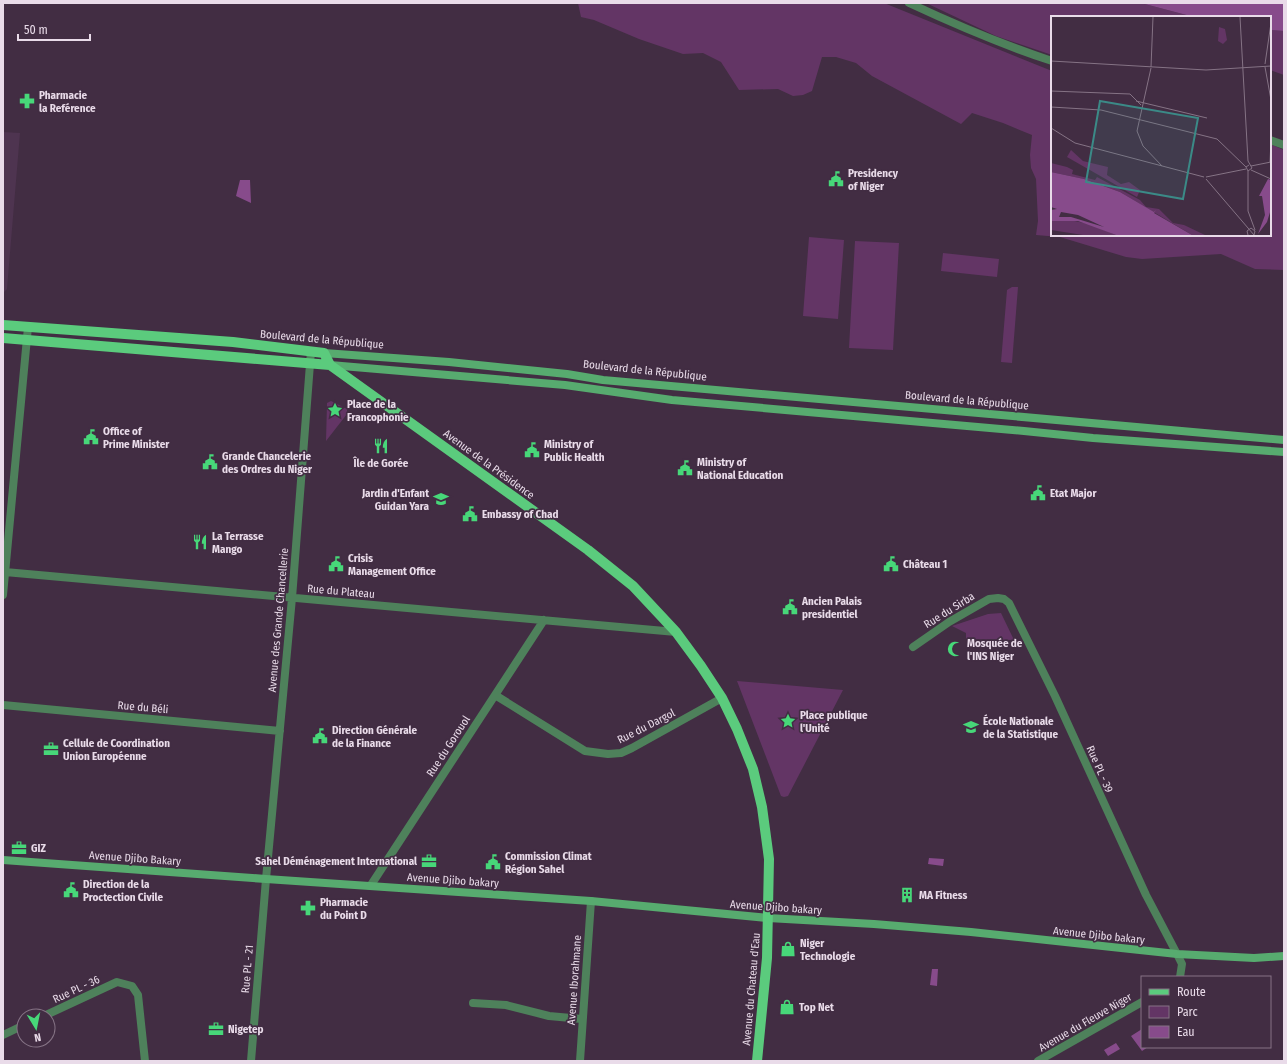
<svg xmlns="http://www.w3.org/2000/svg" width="1287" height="1064" font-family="'Fira Sans Condensed',sans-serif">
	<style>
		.built { fill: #4e3450 }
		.green { fill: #633565 }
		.water { fill: #874b8b }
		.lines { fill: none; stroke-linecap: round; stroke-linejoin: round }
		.street { stroke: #4e815b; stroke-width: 8 }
		.secondary { stroke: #57ab6f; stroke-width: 8 }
		.primary { stroke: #5bcb7d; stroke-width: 10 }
		.labels { text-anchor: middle; stroke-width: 3.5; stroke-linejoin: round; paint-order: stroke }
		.poi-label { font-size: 11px; font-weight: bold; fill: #e9dbe9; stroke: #422d43; text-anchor: start }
		.street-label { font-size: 11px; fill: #e9dbe9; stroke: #422d43 }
		.inset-road { fill: none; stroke: #857385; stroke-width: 1 }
		.view { fill: #3b8a87; fill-opacity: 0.15; stroke: #3b8a87; stroke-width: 2 }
		.inset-edge { fill: none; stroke: #e9dbe9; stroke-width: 2 }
	</style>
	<rect width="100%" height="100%" fill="#422d43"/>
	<path class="built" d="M3 132 20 133 7 289 3 293Z"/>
	<path class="green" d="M578 3H884L1052 71V235H1270V144L1284 150V270L1255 269 1221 254 1142 259 1126 257 1060 237 1036 235 1038 221 1036 179 1031 168 1030 155 1032 135 1003 123 972 113 961 124 872 76 856 63 836 57H822L812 91 803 95 793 96 778 89 739 90 721 62 703 53 683 54 639 39 594 20 581 17Z
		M926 3H1141L1194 17H1052V55L996 36Z
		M1270 30 1284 31V75L1270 70Z
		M809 237 844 240 838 319 803 316Z
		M855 241 899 243 893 350 849 348Z
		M943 253 999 259 997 277 941 271Z
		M1012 287H1018L1012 363 1001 362 1007 290Z
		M331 401 347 409V414L326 441 327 403Z
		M1001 613 1014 640 966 639V633L952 626 988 614Z
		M737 681 843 690 788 796 784 797 781 796Z"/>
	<path class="water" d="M1141 3H1284V31L1270 30V17H1194Z
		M240 180H250L251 203 236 196Z
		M929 858 944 859 943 866 928 864Z
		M932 969H938L937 986 930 985Z
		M1142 1029V1047H1148L1142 1051 1131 1036Z
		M1116 1043 1120 1049 1108 1056 1104 1050Z"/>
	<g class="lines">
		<path class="street" d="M909 3C956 25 1003 45 1052 61
			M1270 140 1284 145
			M5 572 676 632
			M3 595 28 327
			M913 647 949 622 989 599 998 598 1004 599 1009 603 1055 696 1146 895 1177 954 1182 964 1180 977
			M495 695 585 751 608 754 621 753 632 748 722 698
			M3 705 280 731
			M371 885 544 620
			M473 1003 506 1005 549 1016 582 1019
			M44 1016 117 982 132 986 138 995 145 1061
			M3 1035 24 1025
			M251 1061 266 879 292 598 311 351
			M580 1061 591 901
			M1038 1061 1142 1002"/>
		<path class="secondary" d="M324 353 449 362 567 374 603 380 1284 440
			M330 365 565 385 672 400 1024 431 1093 438 1284 452
			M3 860 266 879 591 901 768 918 874 924 971 932 1177 954 1254 958 1284 956"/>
		<path class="primary" d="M3 325 233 342 324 353 330 365 588 550 633 586 676 632 701 666 722 698 737 729 753 769 762 807 769 859 767 958 757 1061
			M3 338 330 365"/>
	</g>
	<defs>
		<g id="pharmacy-bare" transform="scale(1.2)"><path d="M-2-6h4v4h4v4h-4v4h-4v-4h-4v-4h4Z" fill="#47d779" stroke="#422d43" stroke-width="2.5" paint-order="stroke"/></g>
		<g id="civic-bare" transform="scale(1.2)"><path d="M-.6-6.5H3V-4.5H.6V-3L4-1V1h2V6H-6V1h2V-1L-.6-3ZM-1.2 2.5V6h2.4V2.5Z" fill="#47d779" stroke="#422d43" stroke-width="2.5" paint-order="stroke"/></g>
		<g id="sight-bare" transform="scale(1.2)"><path d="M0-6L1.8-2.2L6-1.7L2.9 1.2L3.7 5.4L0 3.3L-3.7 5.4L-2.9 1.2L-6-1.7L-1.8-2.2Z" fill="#47d779" stroke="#422d43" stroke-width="2.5" paint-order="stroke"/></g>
		<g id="restaurant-bare" transform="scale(1.2)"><path d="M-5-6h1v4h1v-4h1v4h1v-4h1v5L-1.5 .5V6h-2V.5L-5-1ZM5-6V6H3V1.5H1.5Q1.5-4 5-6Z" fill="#47d779" stroke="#422d43" stroke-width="2.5" paint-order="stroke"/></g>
		<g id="school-bare" transform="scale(1.2)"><path d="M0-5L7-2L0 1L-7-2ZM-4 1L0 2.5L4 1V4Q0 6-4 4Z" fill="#47d779" stroke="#422d43" stroke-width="2.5" paint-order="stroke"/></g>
		<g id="mosque-bare" transform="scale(1.2)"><path d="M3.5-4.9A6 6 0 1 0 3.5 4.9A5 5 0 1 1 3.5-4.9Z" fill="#47d779" stroke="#422d43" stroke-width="2.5" paint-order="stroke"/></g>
		<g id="university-bare" transform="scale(1.2)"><path d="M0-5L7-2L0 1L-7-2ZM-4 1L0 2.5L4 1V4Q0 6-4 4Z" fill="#47d779" stroke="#422d43" stroke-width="2.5" paint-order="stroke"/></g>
		<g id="office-bare" transform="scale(1.2)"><path d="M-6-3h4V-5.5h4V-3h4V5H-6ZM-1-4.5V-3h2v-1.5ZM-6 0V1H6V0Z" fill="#47d779" stroke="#422d43" stroke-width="2.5" paint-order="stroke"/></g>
		<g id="building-bare" transform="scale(1.2)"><path d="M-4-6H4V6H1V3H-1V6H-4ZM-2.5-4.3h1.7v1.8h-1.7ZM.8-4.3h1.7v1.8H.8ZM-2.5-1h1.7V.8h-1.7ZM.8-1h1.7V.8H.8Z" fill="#47d779" stroke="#422d43" stroke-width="2.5" paint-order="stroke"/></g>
		<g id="shop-bare" transform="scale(1.2)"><path d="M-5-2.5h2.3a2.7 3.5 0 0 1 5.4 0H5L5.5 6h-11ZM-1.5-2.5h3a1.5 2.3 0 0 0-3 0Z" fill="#47d779" stroke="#422d43" stroke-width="2.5" paint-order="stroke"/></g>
	</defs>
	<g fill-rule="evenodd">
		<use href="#pharmacy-bare" x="27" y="101"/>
		<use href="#civic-bare" x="836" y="179"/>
		<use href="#sight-bare" x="335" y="410"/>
		<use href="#civic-bare" x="91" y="437"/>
		<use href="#restaurant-bare" x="381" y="446"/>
		<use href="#civic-bare" x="532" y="450"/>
		<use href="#civic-bare" x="210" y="462"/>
		<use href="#civic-bare" x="685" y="468"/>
		<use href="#civic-bare" x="1038" y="493"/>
		<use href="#school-bare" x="441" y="499"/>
		<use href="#civic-bare" x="470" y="514"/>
		<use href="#restaurant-bare" x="200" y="542"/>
		<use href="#civic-bare" x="336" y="564"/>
		<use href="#civic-bare" x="891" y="564"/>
		<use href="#civic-bare" x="790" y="607"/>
		<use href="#mosque-bare" x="955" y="649"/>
		<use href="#sight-bare" x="788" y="721"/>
		<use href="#university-bare" x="971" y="727"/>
		<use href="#civic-bare" x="320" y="736"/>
		<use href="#office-bare" x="51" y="749"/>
		<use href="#office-bare" x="19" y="848"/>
		<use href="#office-bare" x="429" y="861"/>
		<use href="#civic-bare" x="493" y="862"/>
		<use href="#civic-bare" x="71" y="890"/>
		<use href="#building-bare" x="907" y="895"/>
		<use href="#pharmacy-bare" x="308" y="908"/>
		<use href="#shop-bare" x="788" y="949"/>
		<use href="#shop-bare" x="787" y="1007"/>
		<use href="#office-bare" x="216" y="1029"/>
	</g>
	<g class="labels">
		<g class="poi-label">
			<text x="39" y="99">Pharmacie<tspan x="39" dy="13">la Reférence</tspan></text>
			<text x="848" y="177">Presidency<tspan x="848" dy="13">of Niger</tspan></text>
			<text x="347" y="408">Place de la<tspan x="347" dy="13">Francophonie</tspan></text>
			<text x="103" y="435">Office of<tspan x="103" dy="13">Prime Minister</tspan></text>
			<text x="544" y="448">Ministry of<tspan x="544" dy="13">Public Health</tspan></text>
			<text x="222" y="460">Grande Chancelerie<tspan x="222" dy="13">des Ordres du Niger</tspan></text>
			<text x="697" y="466">Ministry of<tspan x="697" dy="13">National Education</tspan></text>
			<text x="381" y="467" text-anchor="middle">Île de Gorée</text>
			<text x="429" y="497" text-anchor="end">Jardin d'Enfant<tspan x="429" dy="13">Guidan Yara</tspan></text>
			<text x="1050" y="497">Etat Major</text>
			<text x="482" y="518">Embassy of Chad</text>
			<text x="212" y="540">La Terrasse<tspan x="212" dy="13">Mango</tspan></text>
			<text x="348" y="562">Crisis<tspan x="348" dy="13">Management Office</tspan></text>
			<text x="903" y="568">Château 1</text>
			<text x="802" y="605">Ancien Palais<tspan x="802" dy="13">presidentiel</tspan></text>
			<text x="967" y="647">Mosquée de<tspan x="967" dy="13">l'INS Niger</tspan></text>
			<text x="800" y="719">Place publique<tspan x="800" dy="13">l'Unité</tspan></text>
			<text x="983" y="725">École Nationale<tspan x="983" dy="13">de la Statistique</tspan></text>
			<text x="332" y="734">Direction Générale<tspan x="332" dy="13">de la Finance</tspan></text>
			<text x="63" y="747">Cellule de Coordination<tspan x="63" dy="13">Union Européenne</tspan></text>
			<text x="31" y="852">GIZ</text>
			<text x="505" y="860">Commission Climat<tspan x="505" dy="13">Région Sahel</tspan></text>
			<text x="417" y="865" text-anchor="end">Sahel Déménagement International</text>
			<text x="83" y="888">Direction de la<tspan x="83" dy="13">Proctection Civile</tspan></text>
			<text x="919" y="899">MA Fitness</text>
			<text x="320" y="906">Pharmacie<tspan x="320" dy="13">du Point D</tspan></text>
			<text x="800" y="947">Niger<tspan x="800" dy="13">Technologie</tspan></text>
			<text x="799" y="1011">Top Net</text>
			<text x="228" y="1033">Nigetep</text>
		</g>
		<g class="street-label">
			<text transform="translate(322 339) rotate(5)" y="4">Boulevard de la République</text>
			<text transform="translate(645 370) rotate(6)" y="4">Boulevard de la République</text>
			<text transform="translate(967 400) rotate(5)" y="4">Boulevard de la République</text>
			<text transform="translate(489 464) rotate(36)" y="4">Avenue de la Présidence</text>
			<text transform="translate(341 591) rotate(5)" y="4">Rue du Plateau</text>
			<text transform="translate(949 610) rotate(-32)" y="4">Rue du Sirba</text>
			<text transform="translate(278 620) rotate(-85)" y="4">Avenue des Grande Chancellerie</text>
			<text transform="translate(143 707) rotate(5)" y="4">Rue du Béli</text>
			<text transform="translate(646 726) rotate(-27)" y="4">Rue du Dargol</text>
			<text transform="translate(448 746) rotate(-57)" y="4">Rue du Gorouol</text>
			<text transform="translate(1100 769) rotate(66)" y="4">Rue PL - 39</text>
			<text transform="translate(135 858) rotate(4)" y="4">Avenue Djibo Bakary</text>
			<text transform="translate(453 880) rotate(4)" y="4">Avenue Djibo bakary</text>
			<text transform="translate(776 907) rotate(4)" y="4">Avenue Djibo bakary</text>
			<text transform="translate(1099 935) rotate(6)" y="4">Avenue Djibo bakary</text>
			<text transform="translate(247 969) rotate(-85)" y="4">Rue PL - 21</text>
			<text transform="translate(574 980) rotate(-86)" y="4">Avenue Iborahmane</text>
			<text transform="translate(76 989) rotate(-25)" y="4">Rue PL - 36</text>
			<text transform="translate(751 989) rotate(-85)" y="4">Avenue du Chateau d'Eau</text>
			<text transform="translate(1085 1022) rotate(-30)" y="4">Avenue du Fleuve Niger</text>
		</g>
	</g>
	<g transform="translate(1051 16)">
		<rect width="220" height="220" fill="#422d43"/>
		<path d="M168 11 174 13 176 24 172 28 167 25ZM20 134 32 145 57 151 56 159 70 168 78 166 89 174 86 181 16 141ZM0 147 16 151 22 154 21 158 44 164 46 161 89 184 95 191 108 193 122 207 133 209 154 219H141L69 176 33 163 0 156ZM19 204 38 208 65 219H32L0 214V205Z" fill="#633565"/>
		<path d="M0 156 33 163 69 176 103 196 105 194 103 197 141 219H65L27 205H0V194L6 193 0 191ZM10 196 27 199 53 211 20 201H8ZM217 163 220 164V193L216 206 207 218 214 199 211 180H208Z" fill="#874b8b" fill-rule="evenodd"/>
		<path class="inset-road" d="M189 1 197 145 201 152 197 155 195 151 198 149M0 45 155 54 220 50M214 48 220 7M100 51 102 1M214 51 220 84M100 52 86 115 92 130 111 150M0 75 79 78 90 89M85 85 156 102M0 91 50 94 166 123 195 151M0 112 24 127 153 161M219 146 220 124M200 150 220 146M200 154 220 163M197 155V195L204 214M155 161 195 153M155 163 203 219M197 219 196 215 200 212 204 215 203 219"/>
		<path class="view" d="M49 85 147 102 132 183 35 166Z"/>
		<rect width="220" height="220" class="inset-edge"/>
	</g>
	<rect width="1287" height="1064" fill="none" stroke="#e9dbe9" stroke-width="8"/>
	<rect x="1141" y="976" width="130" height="72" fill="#422d43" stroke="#857385"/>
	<rect x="1149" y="989" width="20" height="6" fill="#5bcb7d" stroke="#857385"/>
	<text x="1177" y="996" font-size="12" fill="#e9dbe9">Route</text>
	<rect x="1149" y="1006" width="20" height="12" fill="#633565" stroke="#857385"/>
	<text x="1177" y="1016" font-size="12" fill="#e9dbe9">Parc</text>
	<rect x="1149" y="1026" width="20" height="12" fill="#874b8b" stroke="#857385"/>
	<text x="1177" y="1036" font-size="12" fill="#e9dbe9">Eau</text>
	<g transform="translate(36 1028) rotate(170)"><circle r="19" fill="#422d43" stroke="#857385"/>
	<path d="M0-3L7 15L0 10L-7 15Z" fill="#47d779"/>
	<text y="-6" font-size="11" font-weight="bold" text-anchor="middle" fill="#e9dbe9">N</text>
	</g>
	<path d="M18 34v6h72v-6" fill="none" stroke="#e9dbe9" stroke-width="2"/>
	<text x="24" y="34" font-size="12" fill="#e9dbe9" stroke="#422d43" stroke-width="3" paint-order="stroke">50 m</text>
</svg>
